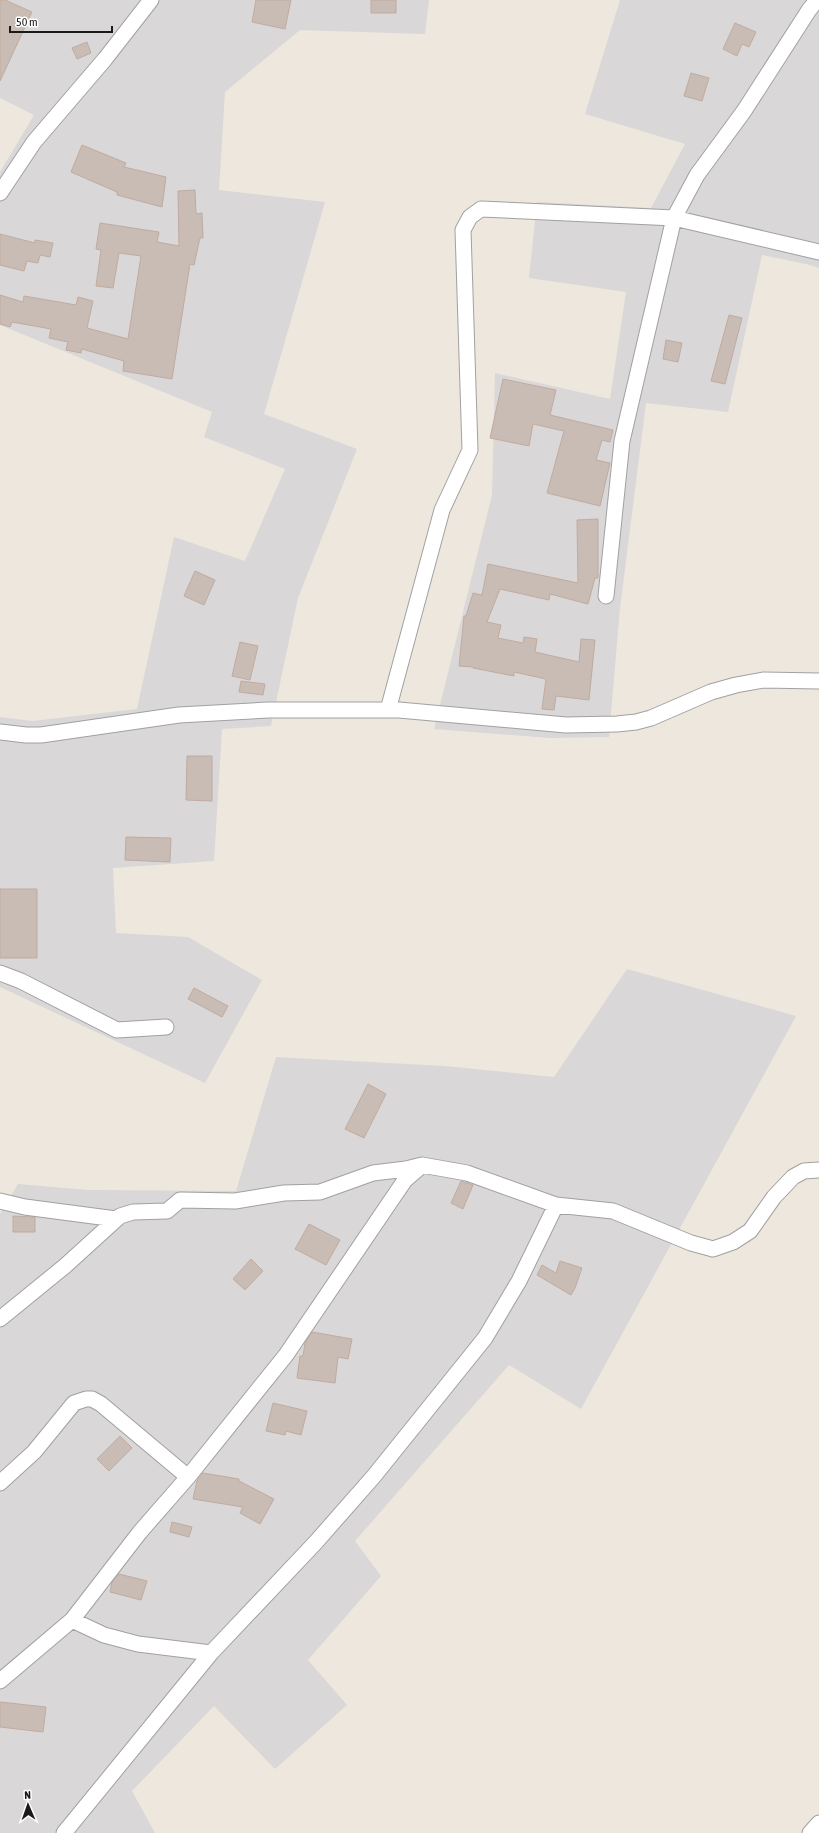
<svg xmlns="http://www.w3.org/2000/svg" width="819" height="1833" font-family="'Asap Condensed',sans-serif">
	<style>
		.residential { fill: #d9d7d7 }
		.building { fill: #c9bcb5; stroke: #c0aba0 }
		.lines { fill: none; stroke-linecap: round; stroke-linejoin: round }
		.minor-casing { stroke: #a1a1a1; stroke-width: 17 }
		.minor { stroke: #fff; stroke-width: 15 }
	</style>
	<rect width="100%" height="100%" fill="#ede7de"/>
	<path class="residential" d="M0 0H429L425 34 300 30 225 92 219 190 325 202 264 414 357 449 298 598 271 726 222 729 214 861 113 868 116 933 188 937 262 980 205 1083 0 987V717L32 721 137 709 174 537 245 561 285 469 204 437 212 412 0 325V172L34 115 0 98Z
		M620 0H819V268L806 264 762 255 728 412 646 403 620 608 609 737 550 738 434 729 492 495 495 373 610 399 626 292 529 278 537 202 651 208 685 144 585 114Z
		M627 969 796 1016 581 1409 509 1365 355 1541 381 1576 308 1660 347 1705 275 1769 214 1706 132 1791 155 1833H0V1214L18 1184 88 1190 236 1191 276 1057 444 1066 554 1077Z"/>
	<path class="building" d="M0 0H5L32 12 0 81Z
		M256 0H291L285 29 252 22Z
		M371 0H396V13H371Z
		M735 23 756 32 749 47 742 44 737 56 723 49Z
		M87 42 91 53 77 59 72 48Z
		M691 73 709 78 702 101 684 96Z
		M82 145 126 163 124 167 166 177 162 207 117 195V192L71 172Z
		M195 190 196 214 202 213 203 238H200L194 265 190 264 172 379 123 371 124 361 82 349 81 353 66 350 68 342 49 338 51 329 12 322 10 327 0 324V295L23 302 24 296 76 305 78 297 93 301 87 328 128 339 141 256 119 253 113 288 96 286 101 250 96 249 100 223 159 232 157 242 179 246 178 191Z
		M0 234 35 243V240L53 243 50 257 40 255 38 263 27 261 24 271 0 265Z
		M729 315 742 318 725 384 711 381Z
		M666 340 682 343 678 362 663 359Z
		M503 379 556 390 550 415 613 430 610 442 602 440 596 460 610 463 600 506 547 493 564 431 533 424 529 446 490 438Z
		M598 519V578H595L588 604 550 594 549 600 500 589 487 622 501 625 498 638 523 643 524 637 537 639 535 652 579 662 581 639 595 640 589 700 556 696 554 710 542 709 546 679 514 672V676L473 668V667L459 666 464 616H466L473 593 482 595 488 564 578 583 577 520Z
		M195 571 215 580 204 605 184 596Z
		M240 642 258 646 250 680 232 676Z
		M241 681 265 684 263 695 239 692Z
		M187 756H212V801L186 800Z
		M126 837 171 838 170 862 125 860Z
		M0 889H37V958H0Z
		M194 988 228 1006 222 1017 188 999Z
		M368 1084 386 1094 364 1138 345 1129Z
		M461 1181 473 1185 463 1209 451 1203Z
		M13 1216 35 1217V1232H13Z
		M309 1224 340 1240 326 1265 295 1249Z
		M251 1259 263 1271 245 1290 233 1279Z
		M560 1261 582 1268 575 1288 571 1295 537 1275 542 1265 556 1273Z
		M312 1332 352 1339 348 1359 338 1357 335 1383 297 1378 300 1356H303L305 1343Z
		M273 1403 307 1411 301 1435 286 1431 285 1435 266 1431Z
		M120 1436 132 1448 109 1471 97 1459Z
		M203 1473 239 1479V1481L274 1499 260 1524 240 1513 243 1507 193 1499 197 1481Z
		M172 1522 192 1527 189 1537 170 1532Z
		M119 1574 147 1581 141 1600 110 1592 112 1582Z
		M0 1702 46 1707 43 1732 0 1727Z"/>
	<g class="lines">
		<g class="minor-casing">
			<path id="minor" d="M0 193 34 142 105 59 151 0
				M606 596 622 441 674 218 697 175 744 111 809 10 817 0
				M388 710 442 510 470 450 463 230 470 217 481 209 674 218 819 252
				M0 732 26 735H41L179 715 268 710H399L566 725 617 724 636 722 651 718 711 692 736 685 763 680 819 681
				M0 973 21 981 117 1030 166 1027
				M0 1201 25 1207 116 1219
				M0 1319 65 1266 120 1216 133 1212 167 1211 180 1200 235 1201 284 1193 320 1192 373 1173 406 1169 422 1165 467 1173 556 1205 613 1211 691 1243 713 1249 733 1242 750 1231 774 1197 793 1177 804 1171 819 1170
				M0 1483 34 1452 74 1403 86 1399H92L101 1404 188 1477
				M72 1620 104 1635 138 1644 211 1653
				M0 1681 72 1620 140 1532 188 1477 286 1355 405 1180 420 1167
				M64 1833 211 1653 316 1542 374 1476 485 1338 519 1281 556 1205
				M810 1833 819 1823"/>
		</g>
		<use href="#minor" class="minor"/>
	</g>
	<g transform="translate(28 1805) rotate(358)" stroke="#ffffff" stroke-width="3" paint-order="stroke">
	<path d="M0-3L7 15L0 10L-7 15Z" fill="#1a1a1a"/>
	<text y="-6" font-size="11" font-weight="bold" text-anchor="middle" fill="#1a1a1a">N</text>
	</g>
	<path d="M10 26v6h102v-6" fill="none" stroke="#1a1a1a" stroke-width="2"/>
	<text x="16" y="26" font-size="12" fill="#1a1a1a" stroke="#ffffff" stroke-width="3" paint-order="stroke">50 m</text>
</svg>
